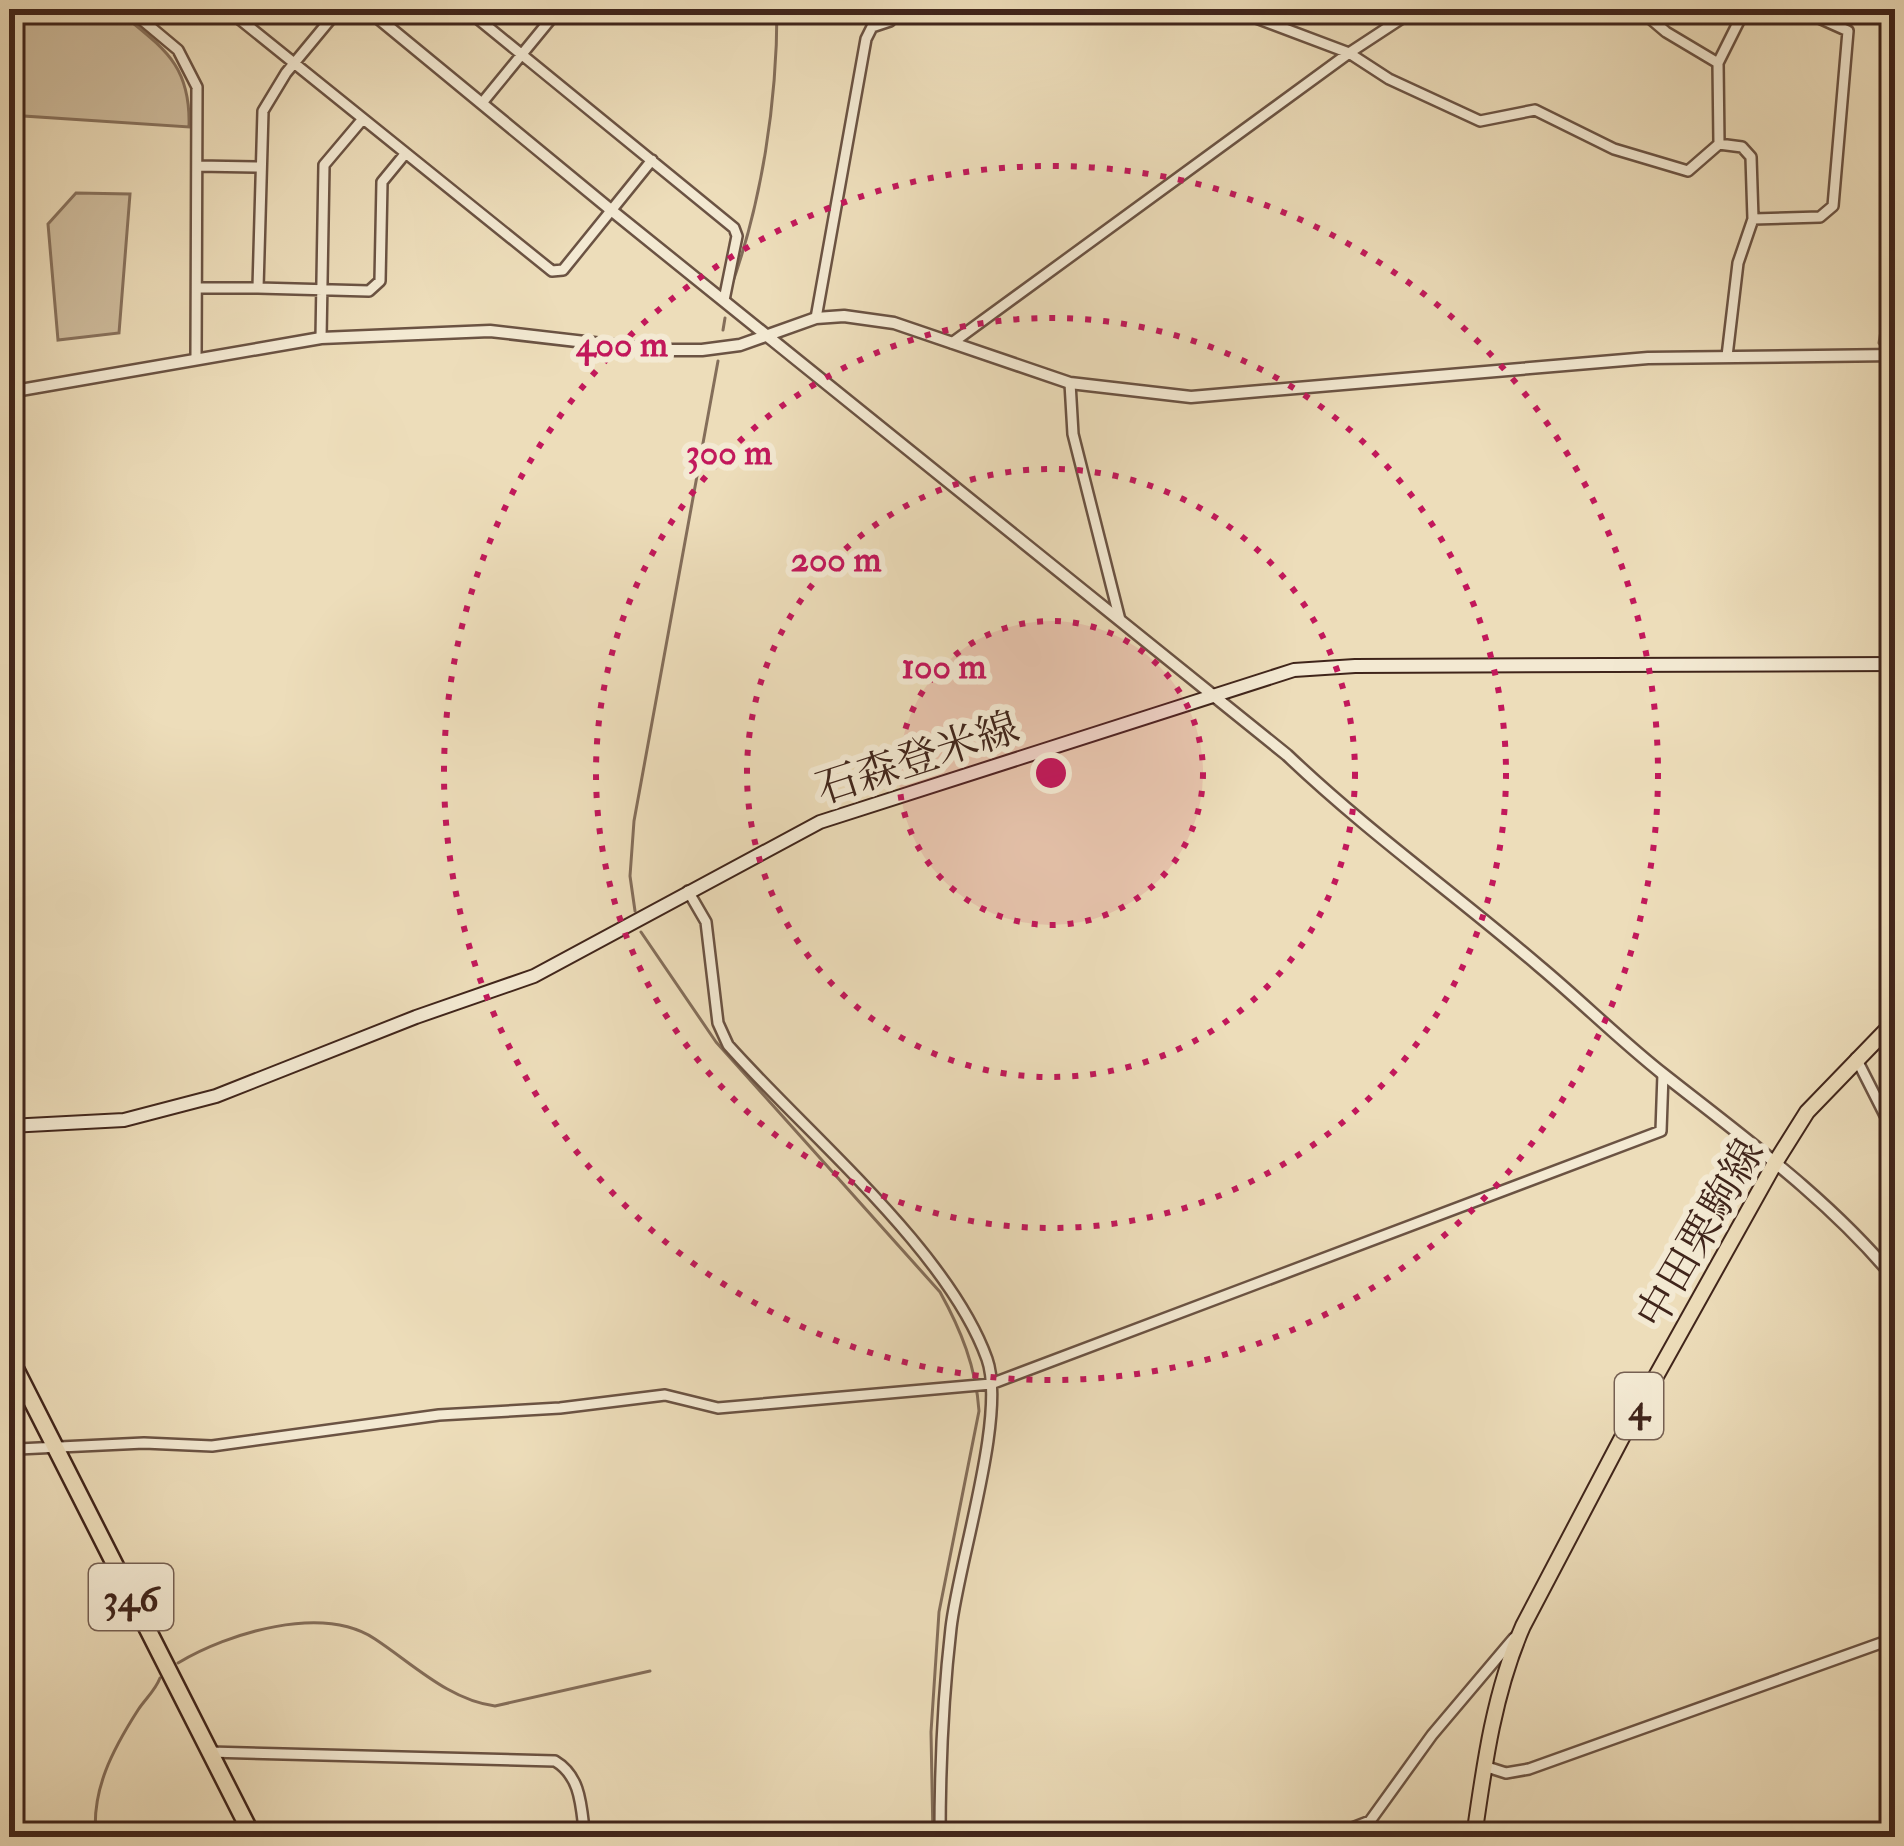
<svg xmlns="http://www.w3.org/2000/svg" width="1904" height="1846" font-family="'IM FELL Double Pica','Noto Serif JP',serif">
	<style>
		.green { fill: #d0be9f; stroke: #88725d; stroke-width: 3 }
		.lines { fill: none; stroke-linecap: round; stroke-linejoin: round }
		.stream { stroke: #846e5a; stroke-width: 3 }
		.minor-casing { stroke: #6b5343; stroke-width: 14 }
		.tertiary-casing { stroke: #6b5343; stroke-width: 15 }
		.secondary-casing { stroke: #40251b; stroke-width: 16 }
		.primary-casing { stroke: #40251b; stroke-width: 18 }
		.trunk-casing { stroke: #40251b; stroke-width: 20 }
		.minor { stroke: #f3e9d2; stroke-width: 9 }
		.tertiary { stroke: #f3e9d2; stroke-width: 10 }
		.secondary { stroke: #f3e9d2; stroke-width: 12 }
		.primary { stroke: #edddba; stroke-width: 14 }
		.trunk { stroke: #edddba; stroke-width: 15 }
		.ring { fill: none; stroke: #c2185b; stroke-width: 6; stroke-dasharray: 6 12 }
		.labels { text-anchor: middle; stroke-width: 12; stroke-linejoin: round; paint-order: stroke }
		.shield { fill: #f3e9d2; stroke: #766052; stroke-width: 3 }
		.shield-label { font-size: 39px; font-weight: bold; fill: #40251b }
		.street-label { font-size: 42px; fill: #40251b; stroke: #f3e9d2 }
		.centre { fill: #c2185b; stroke: #f3e9d2; stroke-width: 6 }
		.ring-label { font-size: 36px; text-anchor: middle; font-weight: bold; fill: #c2185b; stroke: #f3e9d2; stroke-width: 12; stroke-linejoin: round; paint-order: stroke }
	</style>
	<rect width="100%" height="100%" fill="#edddba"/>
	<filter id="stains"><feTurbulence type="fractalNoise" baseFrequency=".00167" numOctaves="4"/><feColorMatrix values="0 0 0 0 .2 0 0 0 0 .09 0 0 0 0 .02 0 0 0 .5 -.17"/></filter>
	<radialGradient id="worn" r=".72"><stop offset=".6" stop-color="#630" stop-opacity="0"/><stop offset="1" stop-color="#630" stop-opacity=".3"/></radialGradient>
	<path class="green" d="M18 9H116C161 47 191 62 189 127L9 115V20Z
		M76 193 130 194 119 333 58 340 48 224Z
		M1895 246V346H1881L1879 343Z"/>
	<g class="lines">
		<path class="stream" d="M730 290C762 202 777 102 777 9
			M723 330 725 318
			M635 911 630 876 634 821 718 361
			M641 932 716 1042 940 1292C961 1330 976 1367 979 1411L939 1612 931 1732 933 1837
			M178 1663C228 1633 322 1604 375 1639 413 1664 449 1700 495 1706L650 1671
			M96 1837C91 1790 113 1749 138 1710 145 1699 155 1691 160 1678"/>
		<g class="minor-casing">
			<path id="minor" d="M129 9 178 50 197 87 196 359
				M227 9 552 271 563 270 652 160
				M466 9 734 228 737 236 724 300
				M1232 9 1349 53 1389 79 1480 121 1535 110 1614 149 1688 171 1719 144 1718 63 1745 9
				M1639 9 1666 32 1718 63
				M482 103 559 9
				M1719 144 1742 147 1751 157 1753 219 1738 263 1727 356
				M197 166 259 167
				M1753 219 1820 217 1833 206 1848 31 1799 9
				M197 288H258L263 111 286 73 339 9
				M258 288 369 291 380 281 382 182 405 154
				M816 318 866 39 872 27 890 21 899 9
				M321 338 324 165 362 120
				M952 343 1349 53 1416 9
				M1070 383 1073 434 1120 620
				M688 891 706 922 718 1023 728 1045C806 1133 948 1250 987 1359 1007 1415 958 1564 951 1628 943 1697 940 1767 940 1837
				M1856 1058 1895 1135
				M9 1446 18 1449 144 1443 212 1446 439 1415 560 1408 665 1395 718 1408 991 1384 1661 1131 1663 1074
				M209 1752 555 1761C582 1777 581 1808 585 1837
				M1484 1766 1506 1773 1529 1769 1895 1638
				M1329 1837 1370 1821 1432 1735 1514 1638"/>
		</g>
		<g class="tertiary-casing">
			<path id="tertiary" d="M367 9 611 210 1287 755C1369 833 1454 893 1539 966 1581 1001 1620 1040 1663 1074 1744 1138 1829 1199 1895 1279
				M9 392 321 338 490 331 654 350H702L740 345 816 318 844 316 894 323 1070 383 1191 397 1648 358 1895 355"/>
		</g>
		<g class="secondary-casing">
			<path id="secondary" d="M9 1126 124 1120 216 1096 416 1017 534 976 820 822 1294 670 1355 666 1895 664"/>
		</g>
		<g class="primary-casing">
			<path id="primary" d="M1474 1837C1484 1766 1494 1692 1523 1626L1626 1430 1775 1163 1807 1112 1895 1021"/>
		</g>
		<g class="trunk-casing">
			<path id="trunk" d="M9 1356 253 1837"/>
		</g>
		<use href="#minor" class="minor"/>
		<use href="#tertiary" class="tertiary"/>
		<use href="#secondary" class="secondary"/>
		<use href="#primary" class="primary"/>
		<use href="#trunk" class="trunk"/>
	</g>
	<circle cx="1051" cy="773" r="152" fill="#c2185b" fill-opacity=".12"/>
	<g class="ring">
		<circle cx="1051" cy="773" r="152"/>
		<circle cx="1051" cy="773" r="304"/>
		<circle cx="1051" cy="773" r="455"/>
		<circle cx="1051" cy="773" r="607"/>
	</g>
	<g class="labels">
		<g class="shield">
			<rect x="1615" y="1373" width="48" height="66" rx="9"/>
			<rect x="89" y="1564" width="84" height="66" rx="9"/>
		</g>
		<g class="shield-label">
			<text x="1639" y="1420">4</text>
			<text x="131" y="1611">346</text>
		</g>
		<g class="street-label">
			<text transform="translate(917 757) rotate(-18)" y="15">石森登米線</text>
			<text transform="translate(1699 1233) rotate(-60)" y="15">中田栗駒線</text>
		</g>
	</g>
	<circle cx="1051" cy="773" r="18" class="centre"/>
	<g class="ring-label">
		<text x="622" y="356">400 m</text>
		<text x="729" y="464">300 m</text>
		<text x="836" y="571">200 m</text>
		<text x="944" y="678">100 m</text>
	</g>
	<rect width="1904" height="1846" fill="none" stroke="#edddba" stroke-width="48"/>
	<rect x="12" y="12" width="1880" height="1822" fill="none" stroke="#40251b" stroke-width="6"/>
	<rect x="24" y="24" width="1856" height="1798" fill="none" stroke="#40251b" stroke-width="3"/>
	<rect width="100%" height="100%" filter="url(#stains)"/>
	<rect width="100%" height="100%" fill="url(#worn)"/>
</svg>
